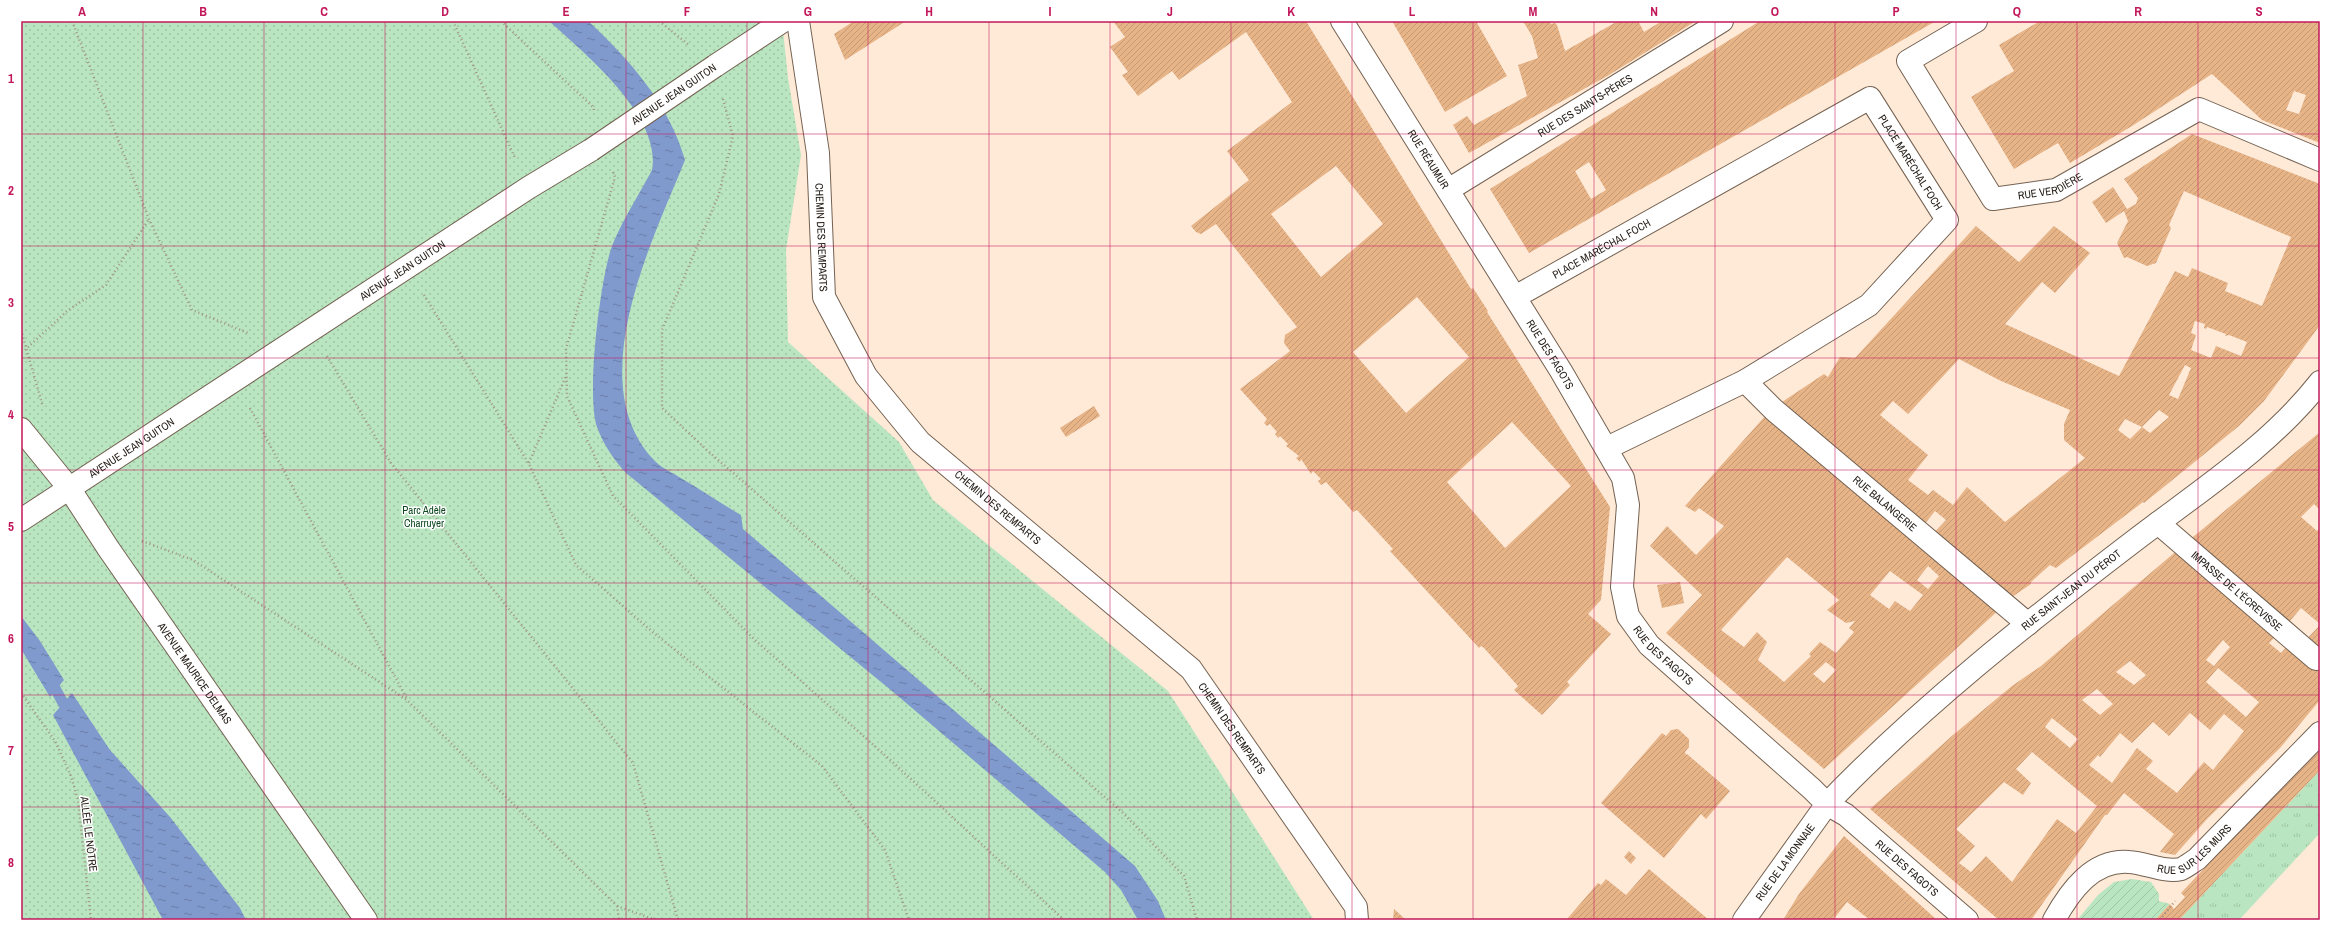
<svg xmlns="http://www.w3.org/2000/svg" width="2341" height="941" font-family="'Archivo Narrow',sans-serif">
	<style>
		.grass { fill: url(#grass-tufts) }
		.park { fill: url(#park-dots) }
		.garden { fill: url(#garden-furrows) }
		.water { fill: url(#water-ripples) }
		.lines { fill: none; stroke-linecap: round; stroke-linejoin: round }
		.stream { stroke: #809ace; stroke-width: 11 }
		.building { fill: url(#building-hatch); fill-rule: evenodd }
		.street-casing { stroke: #746252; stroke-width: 24 }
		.secondary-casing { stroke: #746252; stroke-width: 24 }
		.path { stroke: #a19184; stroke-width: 2.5; stroke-dasharray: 1 3; stroke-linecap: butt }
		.street { stroke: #fff; stroke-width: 22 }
		.secondary { stroke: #fff; stroke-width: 22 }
		.secondary-bridge-casing { stroke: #746252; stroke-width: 24; stroke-linecap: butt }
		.secondary-bridge { stroke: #fff; stroke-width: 22 }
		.grid { fill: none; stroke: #c2185b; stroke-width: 1; stroke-opacity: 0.55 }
		.labels { text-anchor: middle; stroke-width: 3; stroke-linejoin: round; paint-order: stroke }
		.street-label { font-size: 11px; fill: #28201a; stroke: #fff }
		.park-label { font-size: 11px; fill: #0c471f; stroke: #fff }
		.neatline { fill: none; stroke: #c2185b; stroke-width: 1.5 }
		.grid-label { font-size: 13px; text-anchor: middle; font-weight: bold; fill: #c2185b }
	</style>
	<defs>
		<pattern id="grass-tufts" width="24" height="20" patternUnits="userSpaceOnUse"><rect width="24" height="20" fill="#b9e6c0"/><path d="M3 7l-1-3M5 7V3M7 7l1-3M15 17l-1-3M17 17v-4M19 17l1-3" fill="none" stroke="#9fc5a4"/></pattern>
		<pattern id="park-dots" width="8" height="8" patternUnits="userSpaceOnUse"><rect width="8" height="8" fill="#b9e6c0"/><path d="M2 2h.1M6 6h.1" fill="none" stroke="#9fc5a4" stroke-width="1.8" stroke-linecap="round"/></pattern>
		<pattern id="garden-furrows" width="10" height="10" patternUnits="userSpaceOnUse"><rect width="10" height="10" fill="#b9e6c0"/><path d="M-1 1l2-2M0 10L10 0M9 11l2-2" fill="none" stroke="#9fc5a4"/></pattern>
		<pattern id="water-ripples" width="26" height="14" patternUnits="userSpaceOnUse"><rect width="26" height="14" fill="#809ace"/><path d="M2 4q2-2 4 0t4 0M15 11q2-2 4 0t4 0" fill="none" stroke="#697da6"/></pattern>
		<pattern id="building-hatch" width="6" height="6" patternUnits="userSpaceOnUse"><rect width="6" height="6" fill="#e7b488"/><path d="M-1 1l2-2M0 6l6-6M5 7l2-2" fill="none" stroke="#c69a75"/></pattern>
	</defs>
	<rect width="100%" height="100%" fill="#ffe9d7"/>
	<path class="grass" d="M2320 770V833L2239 920H2179Z"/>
	<path class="park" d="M21 21H782L788 78 801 155 786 250 788 342 899 442 933 500 1168 691 1314 920H21Z"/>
	<path class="garden" d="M2132 879 2151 882 2159 894V901L2170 904 2155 920H2077L2098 895 2114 882Z"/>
	<path class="water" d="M549 21H588C630 60 669 104 685 160 652 242 581 383 654 460 660 467 671 472 679 477 700 489 720 503 741 515L743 529 1135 866 1158 901 1166 920H1138L1121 890 1105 872 892 691 626 473C614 460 603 444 597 427 586 395 600 282 611 249 619 226 640 193 652 170 662 116 585 54 549 21Z
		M21 616 40 641 64 680 50 697 21 649Z
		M72 693 110 750 170 817 240 908 246 920H163L53 715Z"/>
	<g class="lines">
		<path class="stream" d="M49 677 63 703"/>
	</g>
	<path class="building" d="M854 21H906L845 60 834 34Z
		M1113 21H1306L1471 289 1473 288 1488 311 1487 312 1610 507 1601 600 1588 614 1611 634 1567 682 1570 685 1542 715 1514 690 1518 686 1484 648 1481 646 1479 648 1390 551 1393 549 1357 510 1353 512 1326 482 1321 485 1318 481 1321 479 1313 471 1311 474 1301 459 1300 462 1296 458 1299 456 1286 446 1288 444 1280 436 1278 438 1275 434 1277 432 1270 424 1267 426 1264 423 1267 419 1240 389 1290 351 1284 343 1285 335 1297 327 1216 224 1201 234 1196 232 1191 226 1249 180 1227 151 1292 102 1246 32 1179 80 1172 71 1138 96 1122 75 1128 72 1110 47 1125 37ZM1336 166 1383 224 1321 277 1271 214ZM1417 297 1469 357 1406 413 1353 352ZM1512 422 1571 486 1505 548 1447 482Z
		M1392 21H1476L1507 76 1445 112Z
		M1523 21H1549L1551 24 1555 23 1557 25 1565 51 1618 21H1638L1644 32 1662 21H1696L1609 75 1469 153 1453 125 1467 116 1474 125 1527 96 1518 65 1538 58 1532 36Z
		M1760 21H1936L1529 253 1490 189ZM1589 162 1606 190 1591 199 1575 171Z
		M2040 21H2320V143L2262 120 2212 74 2132 126 2070 163 2058 143 2014 169 1971 97 2014 71 1999 45ZM2294 91 2306 95 2299 114 2286 110Z
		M2192 134 2320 184V325L2264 401 2239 426 2144 503 2143 502 2056 568 2050 565 2031 582V584L2009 599 1930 537 1946 520 1935 511 1924 525 1779 404 1824 374 1828 377 1840 357 1855 358 1976 226 2019 262 2054 226 2090 253 2055 293 2042 282 2005 324 2119 376 2175 271 2188 277 2192 268 2228 283 2225 291 2262 306 2291 237 2184 191 2169 225 2171 228 2156 263 2147 266 2127 257 2124 258 2117 243 2128 221 2124 211 2106 223 2092 202 2113 187 2127 209 2136 204 2138 198 2124 179ZM2195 321 2205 324 2204 328 2206 329 2207 327 2226 334 2225 336 2229 335 2247 342 2241 356 2216 346 2211 358 2191 350 2196 335 2191 333ZM1959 359 2001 381 2070 410 2064 424V440L2085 458 2005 522 1967 487 1953 505 1933 490 1928 495 1908 480 1928 455 1880 415 1893 401 1908 414ZM2185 365 2191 368 2178 399 2169 395ZM2159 410 2169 417 2150 433 2142 427 2130 439 2118 430 2125 419 2142 427Z
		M1094 406 1100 416 1066 437 1060 428Z
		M1767 414 2001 608 1824 769 1666 633 1702 595 1650 546 1667 526 1696 555 1724 526 1699 508 1695 512 1685 506ZM1787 557 1839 600 1827 610 1846 623 1855 621 1849 628 1854 632 1836 653 1820 642 1809 654 1811 656 1784 682 1758 660 1767 642 1757 632 1744 647 1721 630ZM1928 566 1939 576 1928 589 1917 580ZM1890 571 1923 595 1910 611 1895 601 1889 609 1870 595ZM1826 662 1836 670 1824 683 1813 674Z
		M2320 432V510L2314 504 2301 517 2317 531 2320 528V624L2301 608 2285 627 2187 542Z
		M2180 548 2278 634 2269 643 2281 653 2290 643 2320 666V700L2280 748 2207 819 2175 855 2160 852 2174 834 2124 793 2107 815H2105L2031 920H1999L1870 809 1953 735 2012 686 2041 666ZM2223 640 2230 647 2214 666 2206 660ZM2130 661 2146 675 2134 685 2116 672ZM2218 668 2259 702 2246 717 2206 682ZM2097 689 2113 704 2100 715 2082 700ZM2190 713 2210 730 2224 714 2244 731 2213 770 2204 762 2177 793 2146 769 2153 761 2137 748 2112 783 2089 765 2098 755 2100 757 2120 733 2132 743 2153 722 2169 736ZM2052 718 2078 739 2070 748 2045 727ZM2032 752 2097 806 2076 833 2057 819 2012 882 1986 856 1971 872 1959 863 1975 846 1956 829 2004 782 2023 795 2031 783 2016 769Z
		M1680 582 1684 603 1662 608 1657 585Z
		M2320 625V657L2303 643Z
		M1678 729 1689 739V747L1685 752 1686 755 1687 754 1730 791 1706 819 1701 814 1664 858 1601 803 1662 733 1666 736 1671 730Z
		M2320 745V770L2179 920H2155L2170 904 2174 909 2185 897 2181 893Z
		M1844 836 1937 920H1870L1847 902 1833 920H1783L1799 894Z
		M1629 851 1636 858 1631 864 1624 857Z
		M1649 869 1709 920 1567 919 1598 883 1601 885 1606 879 1626 895Z
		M1394 909 1406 920H1393Z"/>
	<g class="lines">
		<g class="street-casing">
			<g id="street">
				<path id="s1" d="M798 21 818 153 824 297 866 376 920 442 1191 669 1356 907 1357 920"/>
				<path id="s2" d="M1976 21 1908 61 1993 199 2056 190 2199 109 2320 160"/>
				<path id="s3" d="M1448 190 1722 21"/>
				<path id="s4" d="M1515 297 1870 98 1947 220 1869 305 1745 381 1607 448"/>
				<path id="s5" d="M1745 381 1774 410 2028 624"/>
				<path id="s6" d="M2158 523 2316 659"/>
				<path id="s7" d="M1967 920 1846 815 1827 804C1919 708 2028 622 2134 541 2198 492 2270 446 2320 382"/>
				<path id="s8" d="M2054 920C2070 891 2093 859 2129 862 2146 863 2165 873 2181 869 2186 867 2192 862 2197 859L2320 733"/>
			</g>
		</g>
		<g class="secondary-casing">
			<g id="secondary">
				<path id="s9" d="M1342 21 1561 371 1623 478 1628 505 1622 587 1628 616 1649 645 1812 789 1827 804 1744 920"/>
				<path d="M715 66 783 21"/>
				<path id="s10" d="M21 429 69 488 108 548 366 920"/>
				<path id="s11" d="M21 520 528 188 591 150"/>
			</g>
		</g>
		<path class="path" d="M72 21 149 219 192 310 248 333
			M453 21 515 158
			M501 21 593 107 594 110
			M659 21 689 45
			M723 99 733 136 719 194 662 330V408L708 451 1122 812 1184 876 1197 920
			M613 172 615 177 566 349 567 396 613 496 755 640 887 757 1064 920
			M424 295 529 464 576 565 655 634 822 766 885 850 909 920
			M21 330 43 407
			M25 350 67 311 106 285 149 219
			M327 356 391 463 633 763 678 920
			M250 408 407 699
			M529 463 566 376
			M142 541 193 560 407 700 617 906 619 920
			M21 693 55 741 71 776 78 800 91 920
			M617 906 656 920
			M2160 920 2175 901"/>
		<use href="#street" class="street"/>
		<use href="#secondary" class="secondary"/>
		<g class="secondary-bridge-casing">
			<g id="secondary-bridge">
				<path id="s12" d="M591 150 715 66"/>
			</g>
		</g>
		<use href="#secondary-bridge" class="secondary-bridge"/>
	</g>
	<path class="grid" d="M143 21V920M264 21V920M385 21V920M506 21V920M626 21V920M747 21V920M868 21V920M989 21V920M1110 21V920M1231 21V920M1352 21V920M1473 21V920M1594 21V920M1715 21V920M1835 21V920M1956 21V920M2077 21V920M2198 21V920M21 134H2320M21 246H2320M21 358H2320M21 470H2320M21 583H2320M21 695H2320M21 807H2320"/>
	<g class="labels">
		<g class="street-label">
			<text dy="4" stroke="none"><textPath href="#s12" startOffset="100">AVENUE JEAN GUITON</textPath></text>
			<text dy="4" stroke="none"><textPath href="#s3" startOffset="161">RUE DES SAINTS-PÈRES</textPath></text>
			<text dy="4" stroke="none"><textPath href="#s9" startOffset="163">RUE RÉAUMUR</textPath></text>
			<text dy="4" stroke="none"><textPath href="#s4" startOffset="483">PLACE MARÉCHAL FOCH</textPath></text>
			<text dy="4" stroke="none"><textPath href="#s2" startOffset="300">RUE VERDIÈRE</textPath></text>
			<text dy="4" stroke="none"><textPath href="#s1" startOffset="218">CHEMIN DES REMPARTS</textPath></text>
			<text dy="4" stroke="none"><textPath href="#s4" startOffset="99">PLACE MARÉCHAL FOCH</textPath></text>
			<text dy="4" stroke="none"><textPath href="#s11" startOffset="456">AVENUE JEAN GUITON</textPath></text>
			<text dy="4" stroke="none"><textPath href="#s9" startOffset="393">RUE DES FAGOTS</textPath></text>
			<text dy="4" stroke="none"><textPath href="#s11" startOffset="132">AVENUE JEAN GUITON</textPath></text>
			<text dy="4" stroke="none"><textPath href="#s5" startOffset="186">RUE BALANGERIE</textPath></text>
			<text dy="4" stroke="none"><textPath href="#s1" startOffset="554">CHEMIN DES REMPARTS</textPath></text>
			<text dy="4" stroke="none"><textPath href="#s7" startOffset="507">RUE SAINT-JEAN DU PÉROT</textPath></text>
			<text dy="4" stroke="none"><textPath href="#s6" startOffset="104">IMPASSE DE L'ÉCREVISSE</textPath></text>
			<text dy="4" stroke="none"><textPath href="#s9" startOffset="729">RUE DES FAGOTS</textPath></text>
			<text dy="4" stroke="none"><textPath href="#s10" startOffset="300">AVENUE MAURICE DELMAS</textPath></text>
			<text dy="4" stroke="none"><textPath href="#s1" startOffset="878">CHEMIN DES REMPARTS</textPath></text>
			<text transform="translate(89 834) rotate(83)" y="4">ALLÉE LE NÔTRE</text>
			<text dy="4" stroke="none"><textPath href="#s8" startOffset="174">RUE SUR LES MURS</textPath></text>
			<text transform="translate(1785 862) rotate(-54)" y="4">RUE DE LA MONNAIE</text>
			<text transform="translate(1907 868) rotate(41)" y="4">RUE DES FAGOTS</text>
		</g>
		<g class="park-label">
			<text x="424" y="514">Parc Adèle<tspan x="424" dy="13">Charruyer</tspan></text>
		</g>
	</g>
	<rect width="2341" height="941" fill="none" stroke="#ffffff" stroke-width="44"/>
	<rect x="22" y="22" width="2297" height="897" class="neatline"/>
	<g class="grid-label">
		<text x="82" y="16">A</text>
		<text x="203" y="16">B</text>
		<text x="324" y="16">C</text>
		<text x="445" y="16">D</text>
		<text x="566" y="16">E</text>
		<text x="687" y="16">F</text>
		<text x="808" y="16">G</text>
		<text x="929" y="16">H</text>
		<text x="1050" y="16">I</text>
		<text x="1170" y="16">J</text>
		<text x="1291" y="16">K</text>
		<text x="1412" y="16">L</text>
		<text x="1533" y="16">M</text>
		<text x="1654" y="16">N</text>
		<text x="1775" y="16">O</text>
		<text x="1896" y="16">P</text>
		<text x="2017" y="16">Q</text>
		<text x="2138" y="16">R</text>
		<text x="2259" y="16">S</text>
		<text x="11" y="83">1</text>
		<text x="11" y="195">2</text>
		<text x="11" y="307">3</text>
		<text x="11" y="419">4</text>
		<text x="11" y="531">5</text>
		<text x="11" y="643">6</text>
		<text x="11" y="755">7</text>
		<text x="11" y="867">8</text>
	</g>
</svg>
